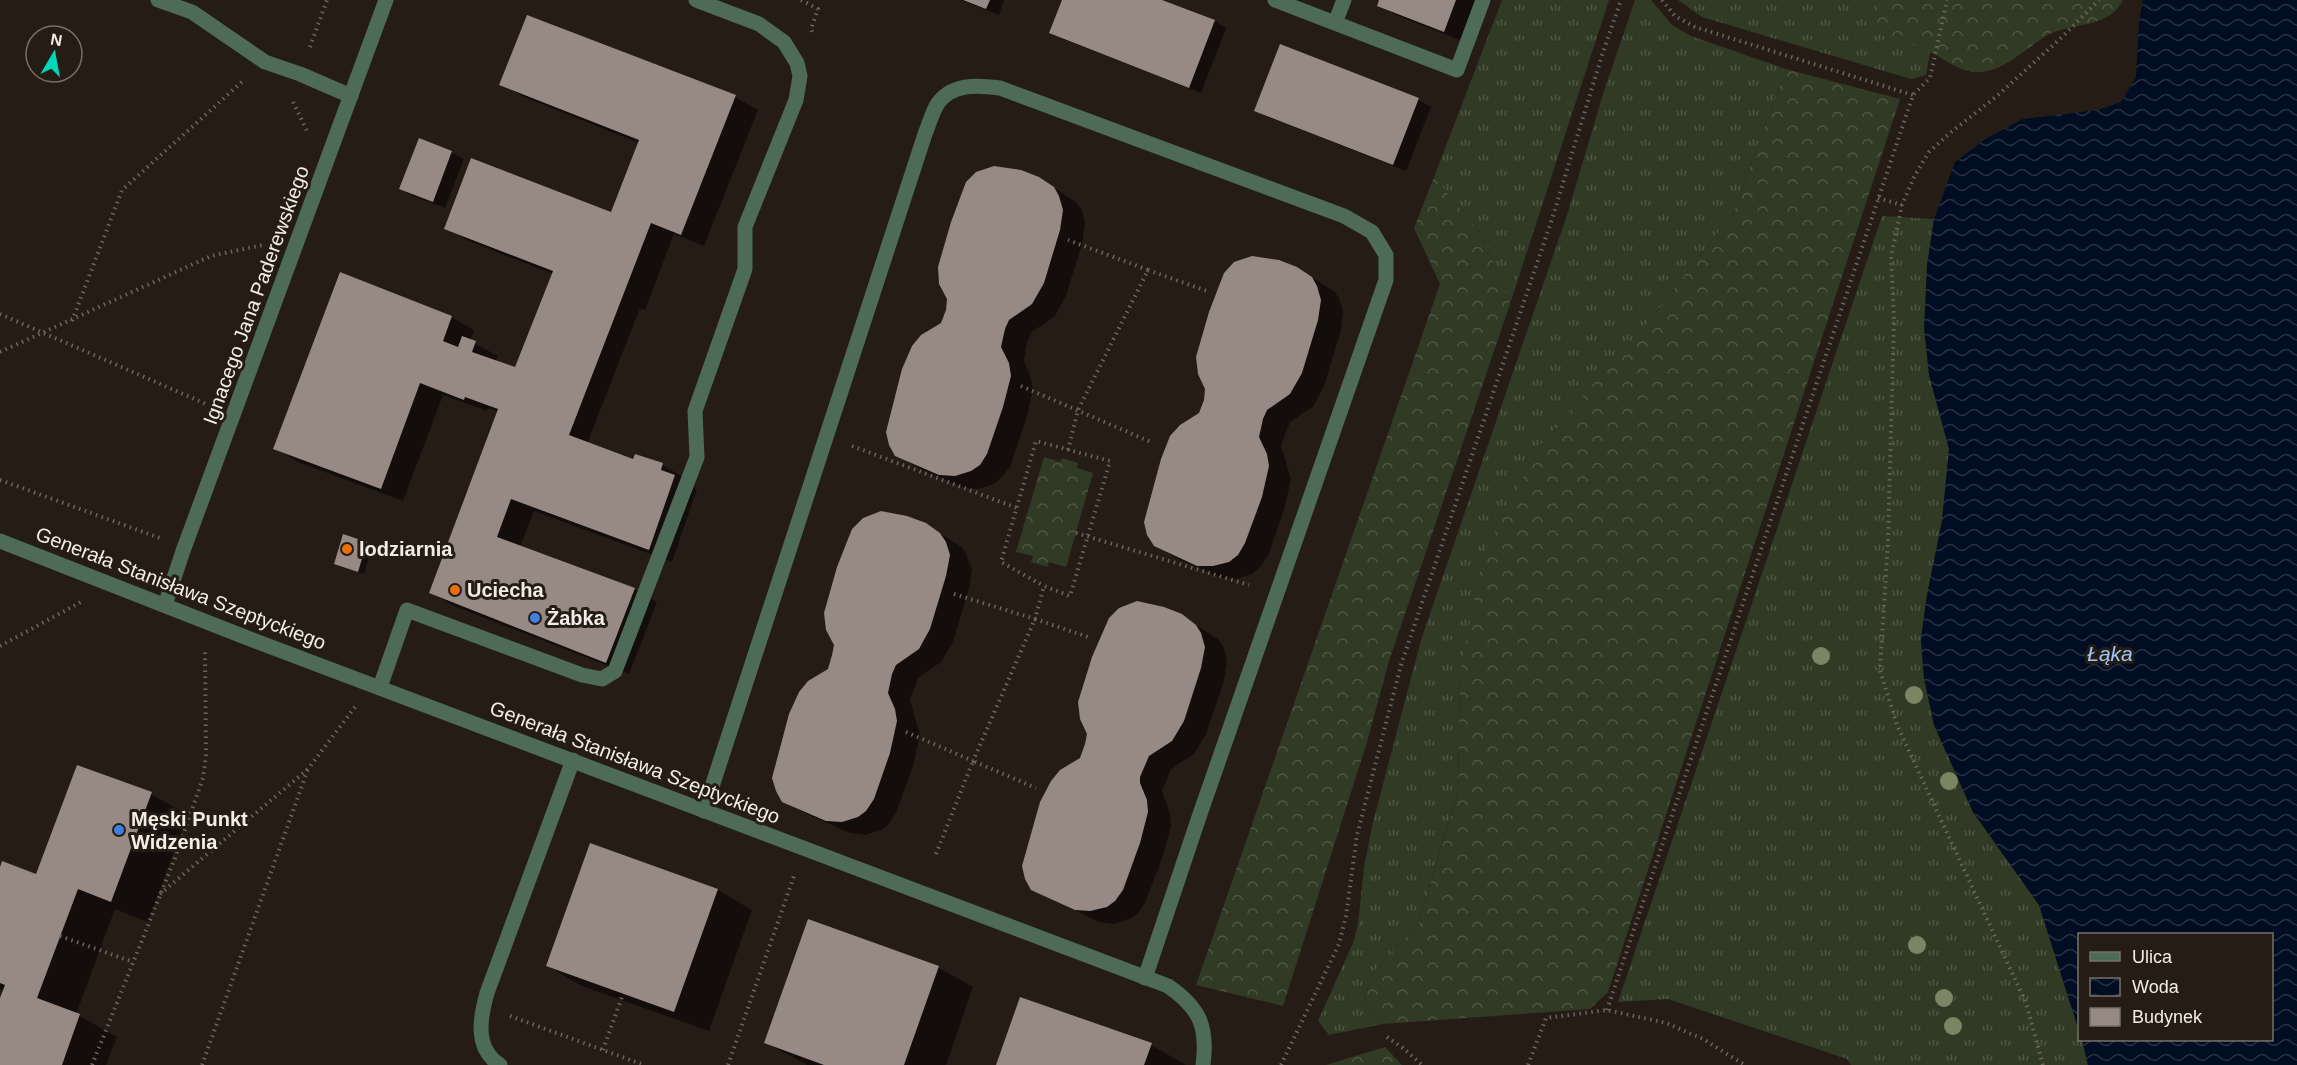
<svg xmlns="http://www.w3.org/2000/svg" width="2297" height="1065" font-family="Arial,sans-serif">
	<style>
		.grass { fill: url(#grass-tufts) }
		.forest { fill: url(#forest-crowns) }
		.water { fill: url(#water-waves) }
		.shadow { fill: #0007 }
		.building { fill: #978983 }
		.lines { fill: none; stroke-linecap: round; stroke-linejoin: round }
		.path { stroke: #6d655e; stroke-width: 4; stroke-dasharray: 1.5 4.5; stroke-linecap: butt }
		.lane { stroke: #4d6b56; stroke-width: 15 }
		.street { stroke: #4d6b56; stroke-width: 15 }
		.tree { fill: #7b8563 }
		.food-dot { fill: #e8710a; stroke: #251c15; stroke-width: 2 }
		.shop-dot { fill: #3f7fe0; stroke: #251c15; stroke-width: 2 }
		.labels { text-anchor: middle; stroke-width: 6; stroke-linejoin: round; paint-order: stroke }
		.street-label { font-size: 20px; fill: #f3ede8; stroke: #251c15 }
		.poi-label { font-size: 20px; font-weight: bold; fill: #f3ede8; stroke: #251c15; text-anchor: start }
		.water-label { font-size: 21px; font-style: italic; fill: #a1c6f7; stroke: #251c15 }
	</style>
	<defs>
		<pattern id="grass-tufts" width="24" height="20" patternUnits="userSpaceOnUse" patternTransform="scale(1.5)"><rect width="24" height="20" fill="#313a25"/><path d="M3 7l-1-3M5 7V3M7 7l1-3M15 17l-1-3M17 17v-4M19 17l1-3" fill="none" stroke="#4f5745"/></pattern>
		<pattern id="forest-crowns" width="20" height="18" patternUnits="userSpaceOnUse" patternTransform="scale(1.5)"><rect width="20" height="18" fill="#313a25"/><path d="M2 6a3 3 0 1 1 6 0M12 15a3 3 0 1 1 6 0" fill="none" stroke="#4f5745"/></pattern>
		<pattern id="water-waves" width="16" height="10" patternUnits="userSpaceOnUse" patternTransform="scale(1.5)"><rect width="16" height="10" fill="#010d22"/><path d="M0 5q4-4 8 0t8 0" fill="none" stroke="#263142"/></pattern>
	</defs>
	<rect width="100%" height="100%" fill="#251c15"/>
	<path class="grass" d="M1502 0H1609L1510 304 1483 236 1434 177Z
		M1635 0H1651L1672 25 1691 36 1786 69 1733 213 1653 316 1460 672 1458 791 1418 925 1374 971 1363 1003 1383 1024 1329 1035 1318 1021 1353 943 1358 925 1364 867 1373 822 1421 640 1567 215 1604 91Z
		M1678 0H1882L1876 14 1912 44 1930 52 1926 75 1911 79 1702 17Z
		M1882 216 1934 219 1927 266 1929 375 1949 449 1942 521 1927 595 1921 639 1924 678 1934 725 1973 812 2039 905 2079 1031 2080 1040H2082L2088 1065H1851L1847 1059 1668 999 1618 1002Z"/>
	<path class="forest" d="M1882 0H2123C2110 29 2070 22 2046 36 2022 50 1999 78 1968 71 1955 68 1942 58 1930 52 1913 44 1896 39 1878 33L1875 14Z
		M1786 69 1900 99 1608 992 1590 1009 1383 1024 1363 1003 1374 971 1418 925 1458 792 1460 672 1483 555 1539 446 1653 316 1733 213Z
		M1434 177 1483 236 1510 304 1389 661 1367 742 1283 1006 1196 985 1440 284 1414 228Z
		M1044 457 1060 462 1062 458 1078 463 1077 468 1093 473 1066 567 1049 562 1047 567 1031 562 1033 556 1016 552Z
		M1385 1047 1402 1065H1326Z"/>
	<path class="water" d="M2143 0H2297V1065H2088L2082 1040H2272V934H2080L2079 1031 2039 905 1973 812 1934 725 1924 678 1921 639 1927 595 1942 521 1949 449 1929 375 1924 328 1927 266 1934 219 1955 162 1987 138 2023 119 2098 110 2121 102 2136 77 2139 22Z"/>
	<path class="shadow" d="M960 0H1004L999 15Z
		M1064 0H1159L1214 21 1226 28 1201 93 1063 39 1051 32Z
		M1381 0H1478L1462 41 1396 15 1379 5Z
		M1280 46 1419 100 1431 107 1406 171 1268 117 1256 110Z
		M501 84 735 97 758 110 704 246 674 234 645 310 640 308 587 444 634 461 662 465 685 478 684 482 697 489 672 562 534 511 520 547 634 589 657 602 629 674 454 606 431 593 499 412 488 408 487 411 443 395 403 501 298 462 275 448 451 317 474 330 470 341 498 356 495 362 516 369 553 274 469 241 446 228 612 214 639 143 524 97Z
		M451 152 464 159 445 208 413 196 401 189Z
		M1039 178 1076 202 1082 210 1085 223 1082 244 1066 296 1055 316 1032 332 1027 342 1024 361 1031 378 1033 389 1026 420 1010 467 1002 477 994 484 979 489 964 488 920 469 897 455 942 324Z
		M1297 268 1335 292 1340 300 1343 313 1340 334 1324 386 1313 407 1290 422 1281 445 1291 479 1284 510 1268 556 1260 567 1252 574 1237 579 1222 578 1178 559 1155 545 1200 414Z
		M925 524 963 548 972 569 969 589 953 642 941 662 918 678 910 700 920 735 913 766 896 813 889 824 881 830 865 835 850 833 807 814 783 801 829 670Z
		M344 536 372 547 364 574 335 563Z
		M1181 615 1219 640 1224 648 1227 661 1224 681 1206 734 1194 754 1171 769 1162 791 1170 814 1171 826 1163 856 1145 903 1138 913 1130 919 1114 924 1099 922 1032 889 1082 759Z
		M151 794 188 815 148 922 115 909 76 1014 117 1037 106 1065H0V1002L4 991 0 989V871L37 876Z
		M591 845 718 890 752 910 709 1031 582 986 548 966Z
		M938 967 973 987 946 1065H807L766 1043Z
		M1151 1045 1186 1065H998Z"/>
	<path class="building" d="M963 0H990L986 9Z
		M1062 0H1162L1215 20 1189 88 1049 33Z
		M1379 0H1456L1444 32 1377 6Z
		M527 15 736 95 681 235 651 223 569 435 633 459 635 454 663 463 661 470 675 475 649 550 511 499 497 537 635 588 606 663 429 593 498 409 465 397 464 400 420 383 381 489 273 449 340 272 452 316 443 341 458 347 462 336 476 341 472 352 515 367 553 271 444 229 471 158 611 212 639 140 499 85Z
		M1280 44 1419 98 1393 165 1254 111Z
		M419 138 452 151 433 202 399 189Z
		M994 166 1021 170 1039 177 1054 187 1059 196 1063 210 1060 230 1044 283 1032 304 1009 320 1005 329 1001 347 1009 363 1011 376 1003 407 987 454 980 465 971 471 955 476 939 475 895 456 889 445 886 432 902 369 912 346 921 335 941 323 946 310 947 299 939 284 938 267 951 222 966 182 976 172Z
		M1252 256 1279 260 1297 267 1312 277 1317 286 1321 300 1318 320 1302 373 1290 394 1267 410 1263 419 1259 437 1267 454 1269 466 1262 497 1245 543 1238 555 1229 562 1213 566H1197L1154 546 1147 535 1144 522 1161 459 1170 436 1180 425 1199 413 1204 400 1205 389 1198 374 1196 357 1209 312 1224 273 1234 262Z
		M881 511 907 516 926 523 940 533 946 542 950 555 946 576 930 629 919 649 896 665 892 674 888 693 895 709 897 721 890 753 874 799 866 811 858 817 842 822 826 821 782 802 776 791 772 778 789 714 799 692 808 681 828 669 832 655 834 645 826 630 824 613 837 567 852 529 863 518Z
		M343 534 367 542 358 572 334 564Z
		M1137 601 1164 607 1182 614 1196 625 1201 633 1205 647 1201 668 1184 721 1172 741 1149 756 1140 777V783L1147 800 1148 812 1140 843 1123 890 1115 901 1107 907 1090 911 1075 910 1031 890 1025 879 1022 866 1040 802 1051 781 1060 770 1080 758 1085 744 1087 734 1080 719 1078 702 1092 657 1109 618 1119 608Z
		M77 765 152 792 111 902 78 889 37 998 80 1014 62 1065H0V998L5 985 0 983V867L2 861 36 874Z
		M590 843 718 889 674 1012 546 966Z
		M808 919 939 966 904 1065H824L764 1043Z
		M1020 997 1152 1043 1144 1065H996Z"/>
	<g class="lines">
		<path class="path" d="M801 0 818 9 811 29 812 32
			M1662 0 1675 16 1695 27 1913 95
			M310 47 327 0
			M293 102 308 133
			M1878 198 1902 205
			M1148 270 1207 291
			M0 314 206 404
			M72 321 122 190 243 81
			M0 352 211 256 263 245
			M1021 386 1153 443
			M852 446 1017 508
			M1068 450 1078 410 1148 270 1068 240
			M0 480 160 538
			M1076 533 1249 585
			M954 594 1035 619 1044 586 1070 596 1110 461 1036 441 1001 562 1044 586
			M0 646 81 602
			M906 732 973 761 1035 619 1088 637
			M936 854 973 761 1036 788
			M160 894 308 769 355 707
			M60 936 133 962
			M1607 1010 1913 95 1930 78 1947 0
			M510 1016 644 1065
			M1387 1037 1403 1048 1422 1065
			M603 1050 623 994
			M92 1065 175 858 203 778 206 756 205 652
			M202 1065 308 769
			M728 1065 795 873
			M1281 1065 1339 944 1346 916 1357 835 1401 665 1553 216 1602 55 1621 0
			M1528 1065 1546 1018 1607 1010 1666 1023 1703 1039 1745 1065
			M2043 1065 2026 1003 1897 725 1880 670 1888 542 1894 319 1891 257 1902 205 1915 175 1929 152 1950 133 1997 96 2062 37 2099 0"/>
		<path class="lane" d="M158 0 192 12 265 62 300 74 351 96
			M1275 0 1457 70 1483 0
			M1335 23 1344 0
			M380 687 407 610 582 675 602 679 615 671 697 457 695 411 745 269V227L796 100 800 76 797 63 784 42 759 24 696 0
			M704 811 925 134C929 125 932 112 938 103 953 83 978 85 1000 88L1344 216 1372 232 1386 255V280L1199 817 1145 978
			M500 1065C474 1048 480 1018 487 993L573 760"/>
		<path class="street" d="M0 541 245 637 1168 986C1200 1008 1208 1027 1203 1065
			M165 605 183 551 386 0"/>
	</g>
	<g class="tree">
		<circle cx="1821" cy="656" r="9"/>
		<circle cx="1914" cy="695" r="9"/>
		<circle cx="1949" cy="781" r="9"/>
		<circle cx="1917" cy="945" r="9"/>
		<circle cx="1944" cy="998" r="9"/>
		<circle cx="1953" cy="1026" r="9"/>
	</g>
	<g class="food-dot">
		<circle cx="347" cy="549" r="6"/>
		<circle cx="455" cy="590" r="6"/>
	</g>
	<g class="shop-dot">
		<circle cx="535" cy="618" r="6"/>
		<circle cx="119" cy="830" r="6"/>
	</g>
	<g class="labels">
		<g class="street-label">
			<text transform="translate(256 295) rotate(-70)" y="7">Ignacego Jana Paderewskiego</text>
			<text transform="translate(181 588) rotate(21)" y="7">Generała Stanisława Szeptyckiego</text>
			<text transform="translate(635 762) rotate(21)" y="7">Generała Stanisława Szeptyckiego</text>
		</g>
		<g class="poi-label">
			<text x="359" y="556">lodziarnia</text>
			<text x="467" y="597">Uciecha</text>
			<text x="547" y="625">Żabka</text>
			<text x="131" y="826">Męski Punkt<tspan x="131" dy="23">Widzenia</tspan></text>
		</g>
		<g class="water-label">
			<text x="2110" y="661">Łąka</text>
		</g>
	</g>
	<rect x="2078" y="933" width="195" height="108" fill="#251c15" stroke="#777069" stroke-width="1.5"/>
	<rect x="2090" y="952" width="30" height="9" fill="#4d6b56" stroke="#777069" stroke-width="1.5"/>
	<text x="2132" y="963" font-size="18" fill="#f3ede8">Ulica</text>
	<rect x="2090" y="978" width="30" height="18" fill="url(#water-waves)" stroke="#777069" stroke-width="1.5"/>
	<text x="2132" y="993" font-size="18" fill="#f3ede8">Woda</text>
	<rect x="2090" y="1008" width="30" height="18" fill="#978983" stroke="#777069" stroke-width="1.5"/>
	<text x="2132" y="1023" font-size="18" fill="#f3ede8">Budynek</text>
	<g transform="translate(54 54) rotate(10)"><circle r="28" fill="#251c15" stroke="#777069" stroke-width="1.5"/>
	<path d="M0-4.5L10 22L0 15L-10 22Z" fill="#00d5b7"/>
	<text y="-9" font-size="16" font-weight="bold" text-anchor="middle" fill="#f3ede8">N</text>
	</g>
</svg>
